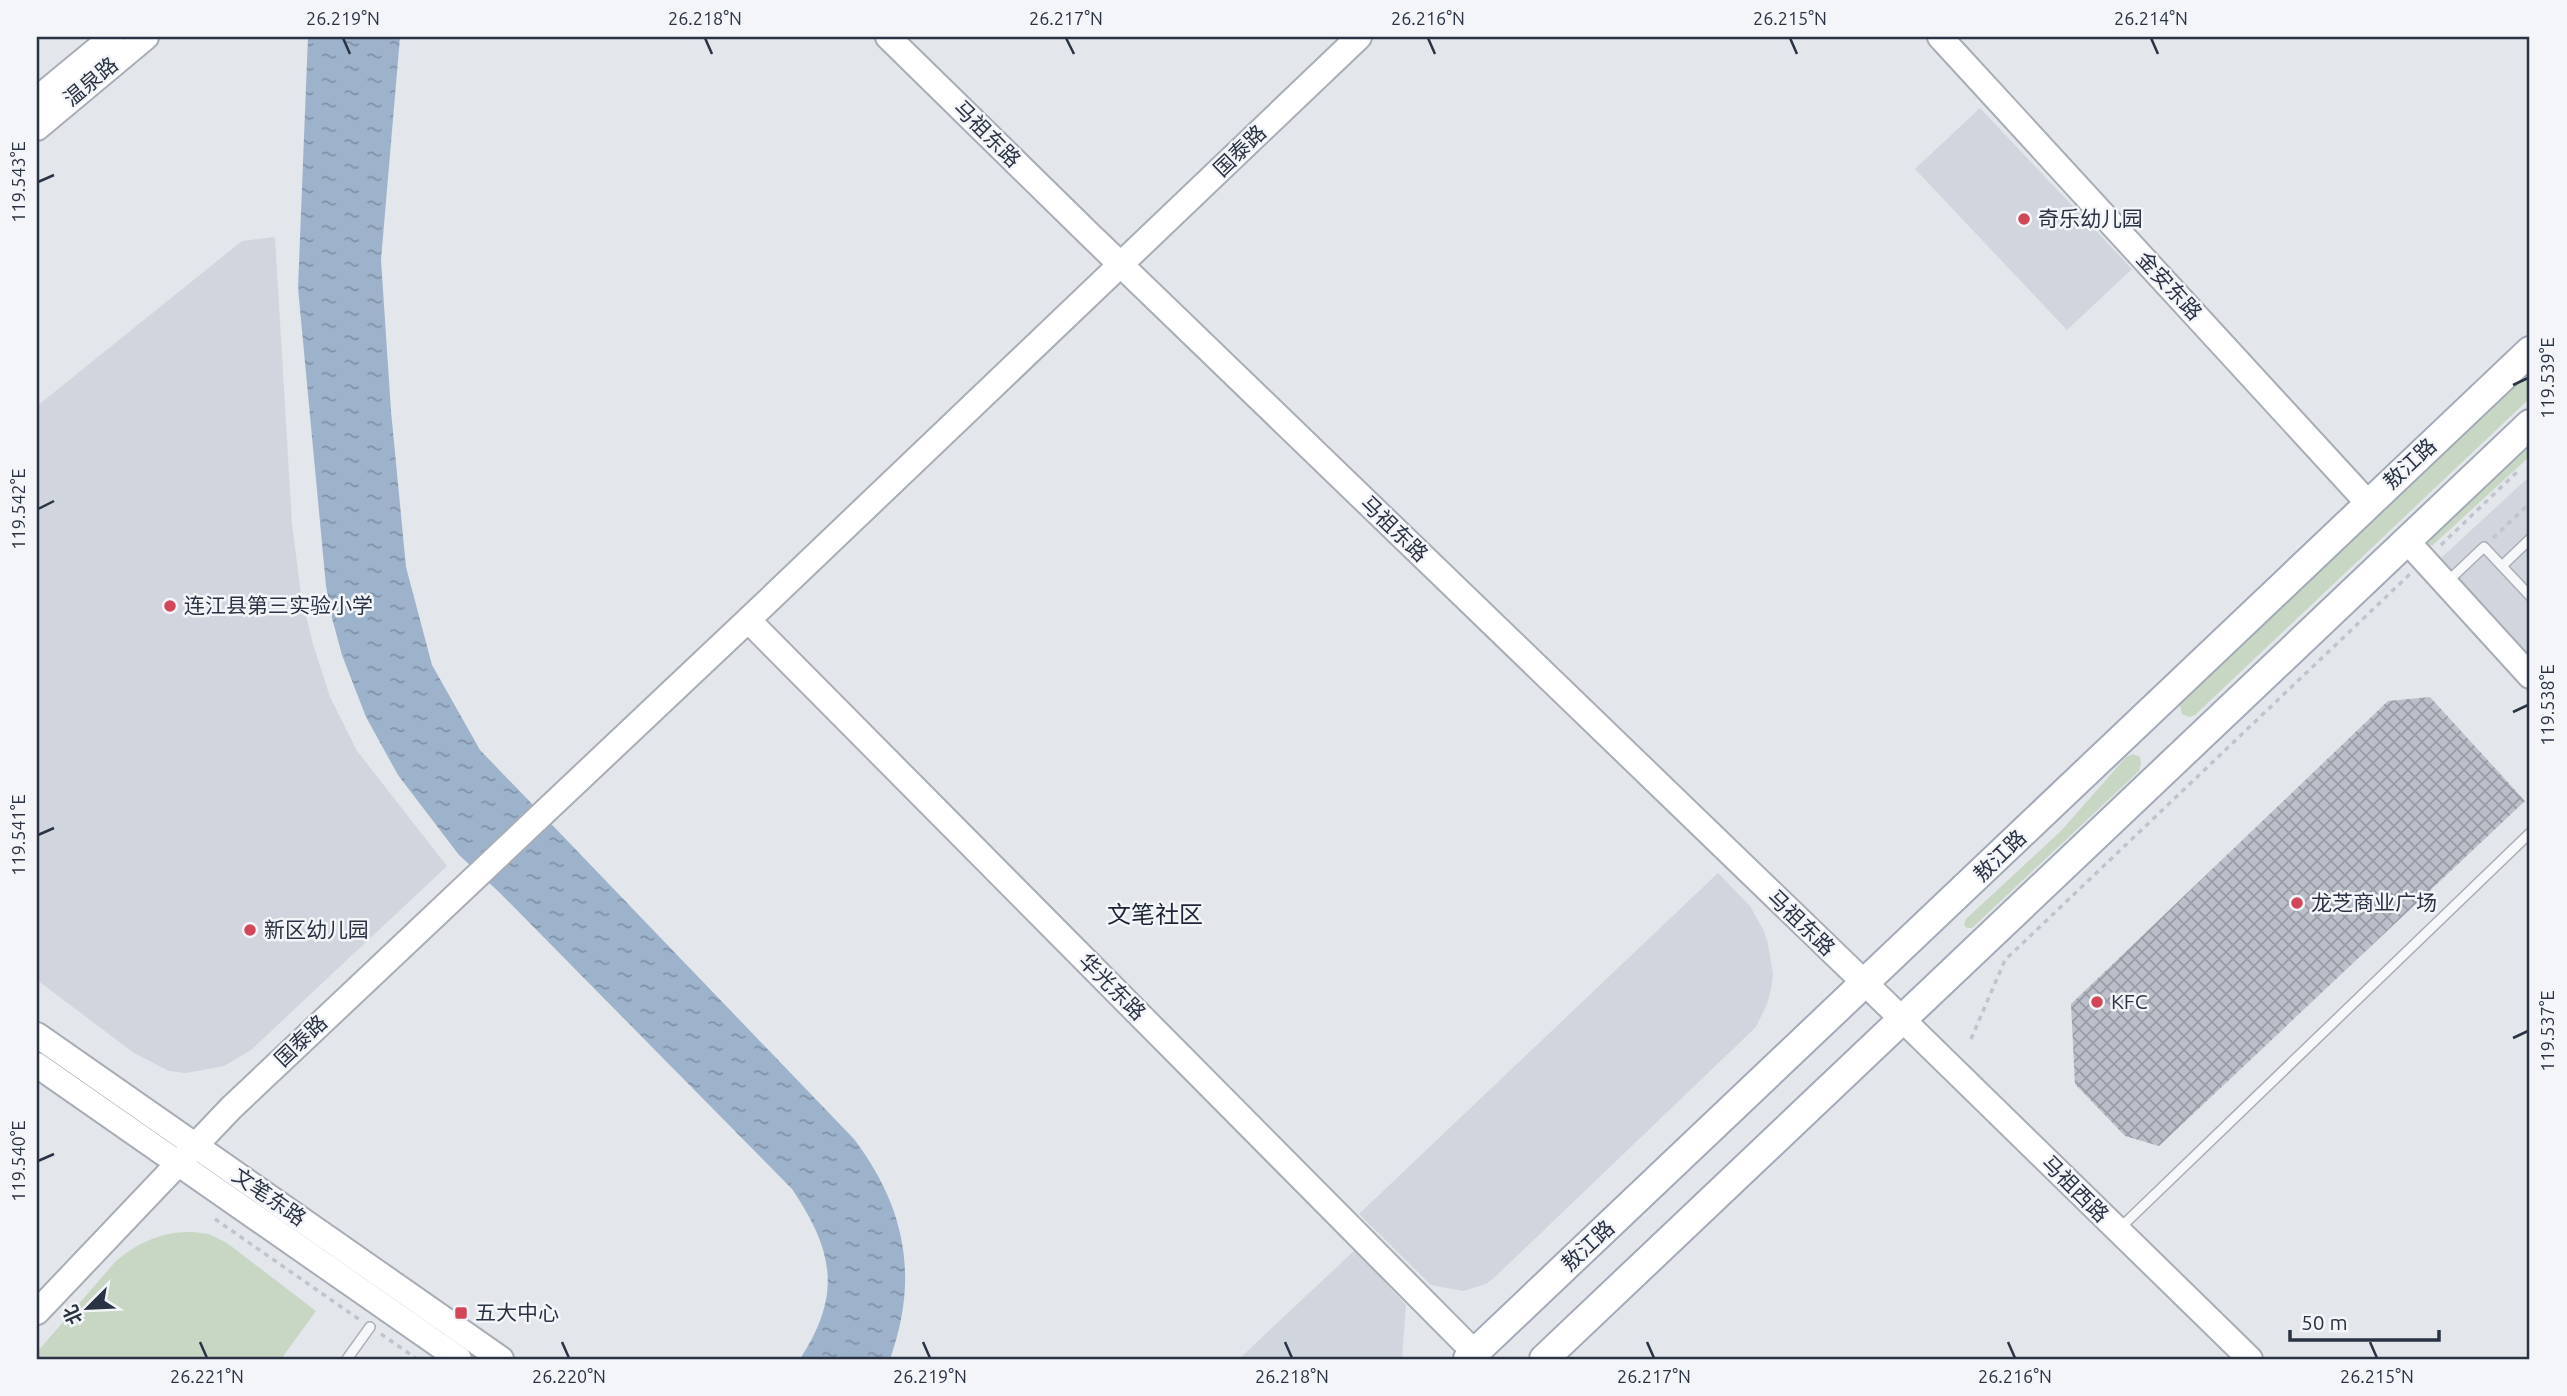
<svg xmlns="http://www.w3.org/2000/svg" width="2567" height="1396" font-family="Ubuntu,'Noto Sans SC',sans-serif">
	<style>
		.built { fill: #d1d5dd }
		.green { fill: #c8d6c4 }
		.water { fill: url(#water-ripples) }
		.building { fill: url(#building-cross-hatch) }
		.lines { fill: none; stroke-linecap: round; stroke-linejoin: round }
		.lane-casing { stroke: #a8adb6; stroke-width: 12 }
		.secondary-casing { stroke: #a8adb6; stroke-width: 28 }
		.primary-casing { stroke: #a2aab8; stroke-width: 32 }
		.path { stroke: #c1c4ca; stroke-width: 3.5; stroke-dasharray: 5 5; stroke-linecap: butt }
		.lane { stroke: #f6f7f9; stroke-width: 9 }
		.secondary { stroke: #fff; stroke-width: 24 }
		.primary { stroke: #fff; stroke-width: 28 }
		.ticks { fill: none; stroke: #2a3344; stroke-width: 2.5 }
		.poi-dot { fill: #d34658; stroke: #f3f5f8; stroke-width: 2.5 }
		.labels { text-anchor: middle; stroke-width: 5; stroke-linejoin: round; paint-order: stroke }
		.street-label { font-size: 21px; fill: #2a3344; stroke: #f3f5f8 }
		.poi-label { font-size: 21px; fill: #2a3344; stroke: #f3f5f8; text-anchor: start }
		.quarter-label { font-size: 24px; fill: #1c2435; stroke: #f3f5f8 }
		.neatline { fill: none; stroke: #2a3344; stroke-width: 2.5 }
		.ticks-label { font-size: 18px; text-anchor: middle; fill: #2a3344 }
	</style>
	<defs>
		<pattern id="water-ripples" width="26" height="14" patternUnits="userSpaceOnUse" patternTransform="scale(1.75)"><rect width="26" height="14" fill="#9db3cc"/><path d="M2 4q2-2 4 0t4 0M15 11q2-2 4 0t4 0" fill="none" stroke="#8092a7"/></pattern>
		<pattern id="building-cross-hatch" width="8" height="8" patternUnits="userSpaceOnUse" patternTransform="scale(1.75)"><rect width="8" height="8" fill="#babfc9"/><path d="M0 0l8 8M0 8l8-8" fill="none" stroke="#979ca5"/></pattern>
	</defs>
	<rect width="100%" height="100%" fill="#e3e6eb"/>
	<path class="built" d="M1980 108 2132 269 2067 330 1915 169Z
		M275 237 292 524 301 595 313 644 330 697 357 751 447 866 251 1050 224 1066 186 1073 169 1071 134 1053 37 980V406L242 241Z
		M2530 476V656L2441 558Z
		M1718 873 1750 906 1764 931 1768 944 1773 974 1771 989 1767 1004 1756 1027 1496 1276 1486 1284 1463 1291 1431 1285 1359 1214Z
		M1355 1250 1406 1305 1402 1359H1239Z"/>
	<path class="green" d="M2530 369V398L2195 715 2189 717 2182 714 2180 705 2184 697Z
		M2530 446V456L2433 545 2428 546 2426 543 2427 539Z
		M2133 754 2140 757 2141 764 2139 771 1972 928H1967L1964 925 1966 919 2061 831 2126 757Z
		M193 1232 209 1234 227 1243 316 1311 281 1359H37V1352L116 1261C139 1242 163 1231 193 1232Z"/>
	<path class="water" d="M308 37H400L381 260 391 411 406 567 432 665 480 750 854 1139C906 1208 919 1278 890 1359H800C842 1295 834 1251 792 1189L500 893 459 855 398 775 366 717 342 655 332 618 326 586 298 288Z"/>
	<path class="building" d="M2430 697 2525 801 2159 1146 2125 1136 2075 1084 2071 1004 2388 701Z"/>
	<g class="lines">
		<g class="lane-casing">
			<path id="lane" d="M2502 566 2530 539
				M2447 582 2484 547 2530 596
				M2119 1229 2530 833
				M347 1359 370 1327"/>
		</g>
		<g class="secondary-casing">
			<path id="secondary" d="M888 37 1089 234 1901 1018 2250 1359
				M1940 37 2368 503
				M37 99 112 37
				M37 128 146 37
				M2406 540 2530 676
				M748 620 1475 1353
				M37 1035 501 1359
				M37 1065 459 1359
				M37 1312 231 1108 748 620 1359 37"/>
		</g>
		<g class="primary-casing">
			<path id="primary" d="M1468 1359 2530 351
				M1544 1359 2530 424"/>
		</g>
		<path class="path" d="M2493 538 2530 503
			M2441 545 2519 470
			M1971 1039 2005 960 2410 574
			M215 1219 360 1320
			M381 1334 417 1359"/>
		<use href="#lane" class="lane"/>
		<use href="#secondary" class="secondary"/>
		<use href="#primary" class="primary"/>
	</g>
	<path class="ticks" d="M343 38 350 54M705 38 712 54M1066 38 1074 54M1428 38 1435 54M1790 38 1797 54M2151 38 2158 54M38 182 54 175M2513 385 2528 378M38 509 54 501M2513 712 2528 705M38 835 54 828M2513 1038 2528 1031M38 1161 54 1154M200 1342 207 1358M562 1342 569 1358M923 1342 930 1358M1285 1342 1292 1358M1647 1342 1654 1358M2008 1342 2015 1358M2370 1342 2377 1358"/>
	<g class="poi-dot">
		<circle cx="2024" cy="219" r="7"/>
		<circle cx="170" cy="606" r="7"/>
		<circle cx="2297" cy="903" r="7"/>
		<circle cx="250" cy="930" r="7"/>
		<circle cx="2097" cy="1002" r="7"/>
		<rect x="454" y="1306" width="14" height="14" rx="3.5"/>
	</g>
	<g class="labels">
		<g class="street-label">
			<text transform="translate(91 82) rotate(-40)" y="7">温泉路</text>
			<text transform="translate(987 134) rotate(45)" y="7">马祖东路</text>
			<text transform="translate(1240 151) rotate(-44)" y="7">国泰路</text>
			<text transform="translate(2169 286) rotate(47)" y="7">金安东路</text>
			<text transform="translate(2410 464) rotate(-43)" y="7">敖江路</text>
			<text transform="translate(1394 529) rotate(44)" y="7">马祖东路</text>
			<text transform="translate(2000 856) rotate(-44)" y="7">敖江路</text>
			<text transform="translate(1801 923) rotate(44)" y="7">马祖东路</text>
			<text transform="translate(1112 987) rotate(45)" y="7">华光东路</text>
			<text transform="translate(301 1041) rotate(-44)" y="7">国泰路</text>
			<text transform="translate(2075 1189) rotate(45)" y="7">马祖西路</text>
			<text transform="translate(269 1197) rotate(35)" y="7">文笔东路</text>
			<text transform="translate(1588 1246) rotate(-43)" y="7">敖江路</text>
		</g>
		<g class="poi-label">
			<text x="2038" y="226">奇乐幼儿园</text>
			<text x="184" y="613">连江县第三实验小学</text>
			<text x="2311" y="910">龙芝商业广场</text>
			<text x="264" y="937">新区幼儿园</text>
			<text x="2111" y="1009">KFC</text>
			<text x="475" y="1320">五大中心</text>
		</g>
		<g class="quarter-label">
			<text x="1155" y="923">文笔社区</text>
		</g>
	</g>
	<rect width="2567" height="1396" fill="none" stroke="#f3f5f8" stroke-width="77"/>
	<g transform="translate(88 1308) rotate(246)" stroke="#f3f5f8" stroke-width="5" paint-order="stroke">
	<path d="M0-5L12 26L0 18L-12 26Z" fill="#2a3344"/>
	<text y="-10" font-size="19" font-weight="bold" text-anchor="middle" fill="#2a3344">北</text>
	</g>
	<path d="M2290 1330v10h149v-10" fill="none" stroke="#2a3344" stroke-width="3.5"/>
	<text x="2301" y="1330" font-size="21" fill="#2a3344" stroke="#f3f5f8" stroke-width="5" paint-order="stroke">50 m</text>
	<rect x="38" y="38" width="2490" height="1320" class="neatline"/>
	<g class="ticks-label">
		<text x="343" y="25">26.219°N</text>
		<text x="705" y="25">26.218°N</text>
		<text x="1066" y="25">26.217°N</text>
		<text x="1428" y="25">26.216°N</text>
		<text x="1790" y="25">26.215°N</text>
		<text x="2151" y="25">26.214°N</text>
		<text transform="translate(19 182) rotate(-90)" y="6">119.543°E</text>
		<text transform="translate(2548 378) rotate(-90)" y="6">119.539°E</text>
		<text transform="translate(19 509) rotate(-90)" y="6">119.542°E</text>
		<text transform="translate(2548 705) rotate(-90)" y="6">119.538°E</text>
		<text transform="translate(19 835) rotate(-90)" y="6">119.541°E</text>
		<text transform="translate(2548 1031) rotate(-90)" y="6">119.537°E</text>
		<text transform="translate(19 1161) rotate(-90)" y="6">119.540°E</text>
		<text x="207" y="1383">26.221°N</text>
		<text x="569" y="1383">26.220°N</text>
		<text x="930" y="1383">26.219°N</text>
		<text x="1292" y="1383">26.218°N</text>
		<text x="1654" y="1383">26.217°N</text>
		<text x="2015" y="1383">26.216°N</text>
		<text x="2377" y="1383">26.215°N</text>
	</g>
</svg>
